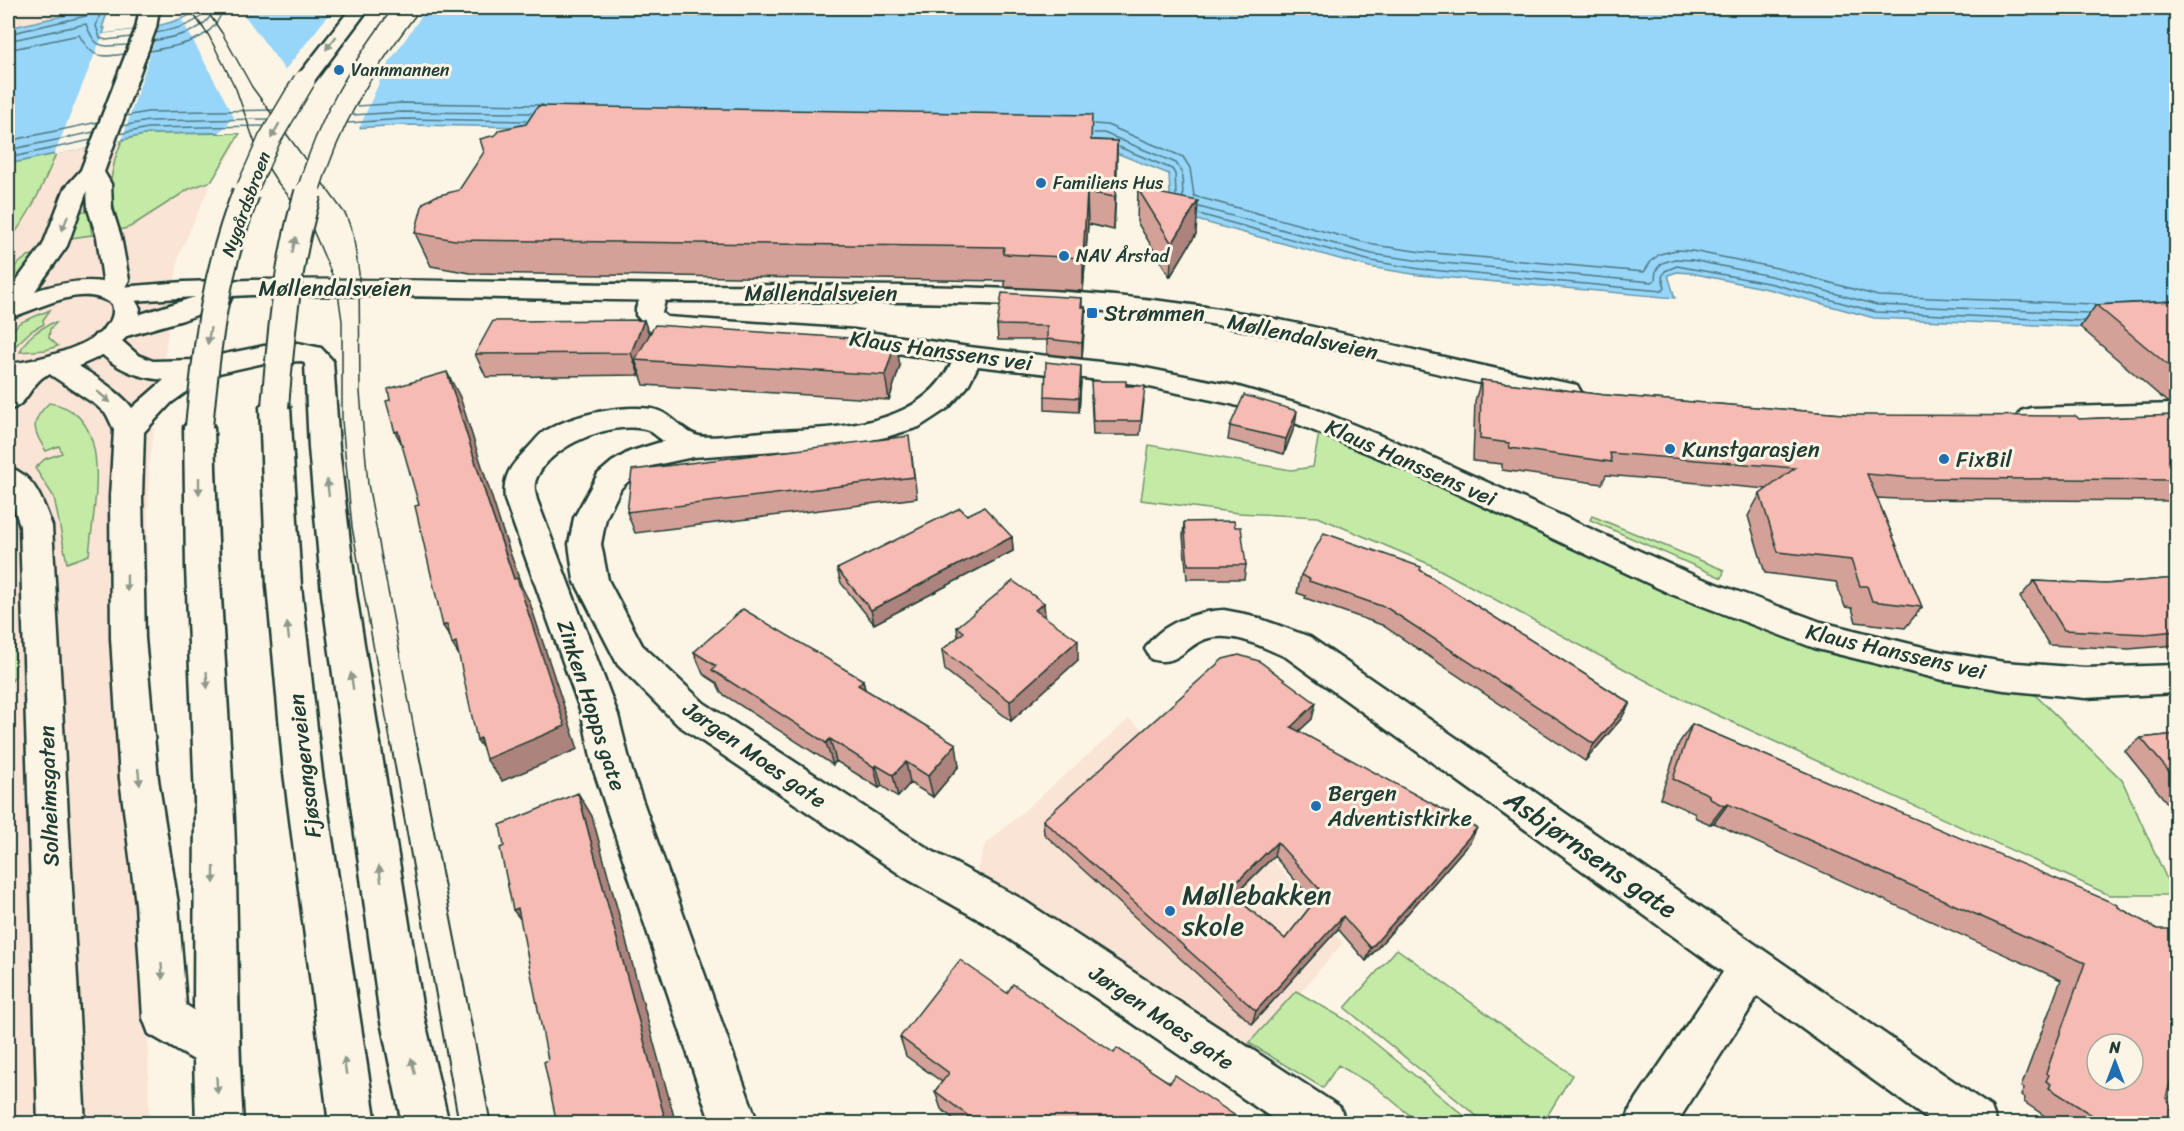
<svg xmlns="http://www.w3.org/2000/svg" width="2184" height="1131" font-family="Sriracha,sans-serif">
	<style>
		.built { fill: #fae4d6 }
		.green { fill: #c3eba6; stroke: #71946d; stroke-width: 1.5 }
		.water { fill: #97d5f9; stroke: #6798aa; stroke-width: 1.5 }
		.pier { fill: #fcf5e5 }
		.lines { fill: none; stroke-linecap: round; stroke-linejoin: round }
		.shore { stroke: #4f7a83; stroke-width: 1.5 }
		.minor-casing { stroke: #1f3d34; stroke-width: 5 }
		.tertiary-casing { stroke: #1f3d34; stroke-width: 5 }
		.secondary-casing { stroke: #1f3d34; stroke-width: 5 }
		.trunk-casing { stroke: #1f3d34; stroke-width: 5 }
		.minor { fill: #fcf5e5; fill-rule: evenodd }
		.tertiary { fill: #fcf5e5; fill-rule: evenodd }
		.secondary { fill: #fcf5e5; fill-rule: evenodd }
		.trunk { fill: #fcf5e5; fill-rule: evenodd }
		.tram-far1 { stroke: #1f3d34; stroke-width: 1.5 }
		.tram { stroke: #1f3d34; stroke-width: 2 }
		.trunk-bridge-far1-casing { stroke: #1f3d34; stroke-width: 24; stroke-linecap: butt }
		.trunk-bridge-casing { stroke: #1f3d34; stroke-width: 30; stroke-linecap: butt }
		.trunk-bridge-far1 { stroke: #fcf5e5; stroke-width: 21 }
		.trunk-bridge { stroke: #fcf5e5; stroke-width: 26 }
		.wall { fill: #d4a199; stroke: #1f3d34; stroke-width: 1.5; fill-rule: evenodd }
		.shaded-wall { fill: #ac837d; stroke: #1f3d34; stroke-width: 1.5 }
		.building { fill: #f6bbb2; stroke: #1f3d34; stroke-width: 1.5; fill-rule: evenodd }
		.oneway { fill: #8e998c }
		.poi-dot { fill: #1f6fb2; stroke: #fcf5e5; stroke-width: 2 }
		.labels { text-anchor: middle; stroke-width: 6; stroke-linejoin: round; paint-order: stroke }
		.far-poi-label { font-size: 18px; fill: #1f3d34; stroke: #fcf5e5; text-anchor: start }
		.far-street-label { font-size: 18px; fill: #1f3d34; stroke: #fcf5e5 }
		.street-label { font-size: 22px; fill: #1f3d34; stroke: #fcf5e5 }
		.poi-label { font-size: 22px; fill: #1f3d34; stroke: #fcf5e5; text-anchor: start }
		.near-street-label { font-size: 27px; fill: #1f3d34; stroke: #fcf5e5 }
		.near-poi-label { font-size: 27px; fill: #1f3d34; stroke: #fcf5e5; text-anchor: start }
	</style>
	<rect width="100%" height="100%" fill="#fcf5e5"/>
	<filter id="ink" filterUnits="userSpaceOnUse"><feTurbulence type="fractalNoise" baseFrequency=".0167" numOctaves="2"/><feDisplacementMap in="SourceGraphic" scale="12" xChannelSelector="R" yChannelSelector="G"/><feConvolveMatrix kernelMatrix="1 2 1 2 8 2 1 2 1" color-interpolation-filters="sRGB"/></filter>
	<g filter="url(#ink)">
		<path class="built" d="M8 8H98L8 28Z
			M235 133 236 147 212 181 179 255 149 464 144 740 149 1123H8V164L148 134Z
			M1129 719 1206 781 1343 943 1247 1054 974 879 985 845Z"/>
		<path class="green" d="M240 133 212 181 189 189 130 227 120 230 109 189 115 159 122 140 148 134Z
			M56 154C42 187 31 214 8 242V164Z
			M88 210 92 235 70 238 80 212Z
			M39 254 8 289V272L28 256Z
			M50 310 43 320 44 324 31 331 12 349 8 346V336L19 323Z
			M52 323H56L50 329 49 338 58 346 46 350 20 352C26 337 38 330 52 323Z
			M49 403C117 412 93 508 89 555L67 563 54 497 35 468 45 459 62 453 59 446 46 451C33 430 29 422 49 403Z
			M1319 433 1385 460 1589 554 2031 691 2122 780 2174 895H2109L1669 693 1429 564 1318 517 1238 513 1141 500 1149 445 1291 470 1313 467Z
			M1592 516 1724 570 1722 578 1590 520Z
			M15 631V676L8 686V643Z
			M1397 949 1572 1075 1543 1123H1485L1345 1008Z
			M1296 991 1348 1021 1473 1123H1419L1376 1087 1338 1065 1323 1088 1249 1043Z"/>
		<path class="water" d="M98 8H109L102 28H105L103 34C144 29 168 27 206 8H2176V326L2081 327 1874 318 1772 290 1691 273 1677 272 1668 275 1675 298 1419 275 1369 267 1171 213 1169 174 1099 146 538 127 403 125 307 131 148 134 8 164V28Z"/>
		<path class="pier" d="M206 8H239L285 70 334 8H427L386 67 358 131 244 136 245 133H219L234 117 182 20Z
			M159 27 122 140 54 155 103 34Z"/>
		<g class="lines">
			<path class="shore" d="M102 8 96 26 100 38 106 40 131 37
				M156 33C173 29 200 25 207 8
				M8 34 86 16 92 9
				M8 41 86 24C96 51 102 46 128 45
				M153 41C175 37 207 32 214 8
				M8 50 79 35C92 58 99 58 124 54
				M149 51C178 46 215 41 223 8
				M357 106 403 103 543 105
				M352 115 403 112 531 113
				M126 116 147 112 273 110
				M348 123 403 119 526 121
				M1094 124 1107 125 1183 157 1190 168 1194 196 1374 245 1422 252 1644 272 1652 260 1660 254 1676 250 1692 251 1777 268 1878 296 2095 304
				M122 126 148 121 268 119
				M1094 133H1104L1176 163 1182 172 1183 197
				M119 134 148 128 263 126
				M8 141 98 122
				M1119 147 1172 169 1175 174 1176 195
				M8 150 94 132
				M8 158 91 140
				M1199 207 1372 254 1421 261 1652 282 1655 280 1656 270 1662 263 1675 259 1692 260 1775 277 1877 305 2088 313
				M1199 214 1371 261 1420 269 1662 291 1665 288 1662 277 1665 271 1677 266 1773 284 1876 312 2083 321"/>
			<g class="minor-casing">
				<path id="minor" d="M654 285 663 287 667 293 662 313 667 317 854 330 969 347 1135 366 1235 386 1315 409 1418 451 1695 576 1821 622 1943 652 2004 662 2085 668 2176 665V693L2085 698 2004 690 1943 680 1817 649 1671 594 1396 465 1295 423 1231 404 1135 384 978 366 967 387 948 408 919 427 886 437 841 446 693 457 651 466 634 476 621 488 606 518 601 544 608 580 642 645 704 703 932 851 1020 898 1340 1107 1346 1124H1281L990 926 904 877 678 725 618 665 574 580 569 544 574 518 598 474 612 462 629 452 664 441C658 438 651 430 645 429 611 421 551 445 537 477 533 485 535 492 537 500L618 715 632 771 758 1124H711L594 771 582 715 505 500C502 473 513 464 530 446 535 441 540 433 547 430 576 414 620 405 652 409 671 412 683 433 699 436 710 439 749 433 763 432 829 427 918 432 952 362L854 346 650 331 636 315V308L645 287Z
					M1224 610 1250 615 1310 637 1991 1107 1997 1124H1934L1757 996 1750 1009 1676 1124H1625L1631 1107 1723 972 1286 657C1263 647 1235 632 1209 638 1185 644 1180 668 1151 659L1145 649C1159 624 1197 611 1224 610Z"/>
			</g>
			<g class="tertiary-casing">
				<path id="tertiary" d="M252 280C398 278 544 284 691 285 851 286 1011 282 1169 302 1304 318 1434 359 1567 383L1577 385 1581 392 1577 399 1567 401C1434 377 1304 335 1170 318 1011 298 851 302 691 301 545 300 398 294 252 295L232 296 229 303 183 320 116 339 106 337 102 331 106 325 195 297 116 302 107 300 103 294 107 288 184 282Z
					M2176 404V424L2031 428 2021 425 2016 418 2021 411 2031 408Z"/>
			</g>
			<g class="secondary-casing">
				<path id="secondary" d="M144 8H163L158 15 156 28 104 172 111 184 112 209 121 237 129 280 124 289 132 295 140 308C137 342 98 359 70 369 62 371 50 372 43 377 29 387 27 406 8 410V364C32 362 124 342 112 304 81 282 39 310 8 318V292L43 245 65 188 81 170 136 28 139 13ZM87 191 88 209 97 237 103 280 102 282C79 279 57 284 35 291L67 246Z
					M8 467C35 475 43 502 52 526L85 1124H38L20 526 12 501 8 497Z"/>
			</g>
			<g class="trunk-casing">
				<path id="trunk" d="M351 8H369L311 85 304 87 297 85 294 81 297 77Z
					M105 333 115 335 138 355 153 361 195 360 264 346 298 343 321 348 333 361 339 448 356 594 424 1017 449 1124H402L380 1017 322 594 309 448 305 364 302 361 264 363 210 375 171 403 144 432 142 497 145 638 158 779 178 904 186 1005 194 1010 195 800 186 567 184 427 189 420 199 417 209 420 214 427C216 552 227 676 233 800 239 908 236 1016 243 1124H196L194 1060 149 1034 143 1018 136 904 120 779 111 638 110 497 114 430 107 415 96 405 45 371 41 365 45 359C52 357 57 356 63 358 79 364 123 394 132 408L164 380C134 377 108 366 91 341L95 335Z
					M275 398 285 400 290 407 301 586 322 773 376 1124H329L284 773 267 586 260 407 265 400Z"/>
			</g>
			<use href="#minor" class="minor"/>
			<use href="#tertiary" class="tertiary"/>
			<use href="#secondary" class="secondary"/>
			<use href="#trunk" class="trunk"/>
			<path class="tram-far1" d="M189 8 209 36 236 89 258 152 278 183 309 221 337 286 342 321V421L352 527 391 745
				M205 8 222 33 252 87 346 215 353 234 359 273 360 392 368 484 417 745"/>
			<path class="tram" d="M391 744 459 1124
				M417 744 491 1124"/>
			<g class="trunk-bridge-far1-casing">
				<path id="trunk-bridge-far1" d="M245 194 269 140 304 81
					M307 194C330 119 360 70 407 8"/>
			</g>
			<g class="trunk-bridge-casing">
				<path id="trunk-bridge" d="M275 407C281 335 287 262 308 193
					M199 427C207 344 215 272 246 193"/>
			</g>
			<use href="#trunk-bridge-far1" class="trunk-bridge-far1"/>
			<use href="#trunk-bridge" class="trunk-bridge"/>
		</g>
		<path class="wall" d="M1092 140 1117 141 1114 230 1088 224 1083 291 1005 287V281L470 273 431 266 415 233Z
			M1138 189 1196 234 1170 277 1137 222Z
			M1082 298V307H1085L1082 358 1047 354V340H998L997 325Z
			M2176 301V402H2167L2080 327 2096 305Z
			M650 336 900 366 889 400 644 385 640 373 639 375 486 377 475 354Z
			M1081 380 1079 412 1045 410V396Z
			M1481 380 1605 395 1855 415 2079 419 2176 415V501L1897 499 1877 498 1922 607 1905 628 1856 622 1852 608 1845 607 1836 582 1765 573 1748 516 1760 494 1768 489 1606 475 1602 484 1502 470V464L1473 461 1475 401Z
			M1126 386 1144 400 1140 435H1093L1091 395Z
			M1295 425 1284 454 1228 440 1230 426Z
			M912 457 917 498 635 533 627 512Z
			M967 515 1012 537 1013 551 874 624 841 583 837 569Z
			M1184 522 1235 527 1246 565 1244 579H1187L1183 536Z
			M1420 570 1630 703 1621 719 1585 761 1382 625 1305 598 1306 596 1297 593 1301 575Z
			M2176 578V645L2129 649 2049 645 2020 597 2034 581 2106 584Z
			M1044 603 1045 617 1078 660 1011 721 945 670 942 650 958 637 957 627Z
			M694 652 863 680 865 690 959 766 933 797 910 783 898 797 882 786 879 788 836 761 833 765 721 693 717 683 703 674Z
			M1312 719 1299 731 1470 842 1366 961 1338 929 1252 1024 1044 834 1043 820ZM1274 856 1314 902 1285 939 1234 896Z
			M1692 724 2118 907 2166 1098 2176 1114V1116L2161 1124H2057L2024 1102 2025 1098 2021 1095 2024 1089 2021 1087 2061 980 1714 823 1710 824 1696 818 1694 813 1660 798 1679 743Z
			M2176 734V814L2125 751 2141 738Z
			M1007 993 1114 1053 1240 1119 1239 1124H960L941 1109 935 1091 942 1082 906 1056 900 1037Z"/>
		<path class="shaded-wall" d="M60 8H93L64 14Z
			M1117 141V172L1114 230 1115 197Z
			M1087 192 1088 224 1083 291V258Z
			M1198 201 1196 234 1170 277 1172 244Z
			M1085 307V321L1082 358V343Z
			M644 320 652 342 635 360 640 373 639 375 631 353Z
			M896 341 900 366 889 400 885 375Z
			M1081 366V380L1079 412V398Z
			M447 372 460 397 501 526 522 587 530 603 578 749 502 781 486 759 489 757 477 740 514 579 488 502Z
			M1297 411 1295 425 1284 454 1286 439Z
			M398 431 409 457 395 432Z
			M1012 537 1013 551 874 624 871 610Z
			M1044 603 1045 623 1035 610Z
			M447 624 460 649 467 668 452 644 454 643 443 626Z
			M1078 640V660L1011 721 1010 701Z
			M863 680 868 703 858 685Z
			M1316 703 1312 719 1287 742 1291 727Z
			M1630 703 1621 719 1585 761 1594 744Z
			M830 739 836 761 833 765 826 743Z
			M956 744 959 766 933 797 928 776Z
			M906 762 910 783 898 797 893 775Z
			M876 765 882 786 879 788 874 767Z
			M578 793 592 816 676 1124H666Z
			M1728 804 1714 823 1710 824 1724 806Z
			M1477 828 1470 842 1366 961 1371 948Z
			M1277 842 1274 856 1225 904 1228 891Z
			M518 908 530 931 513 910Z
			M1343 916 1338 929 1252 1024 1256 1011Z
			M1008 1115 1010 1124H1003Z"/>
		<path class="building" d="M538 106 1092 115 1091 140 1117 141 1115 197 1087 192 1083 258 1003 254 1004 247 455 240 415 233 423 203 436 196 459 190 484 152 480 139 495 135 499 130 526 124Z
			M1138 189 1198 201 1172 244Z
			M1002 293 1082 298 1081 307H1085L1082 343 1047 339V326L997 325Z
			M2176 301V372L2096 305Z
			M644 320 631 353 475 354 493 321Z
			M655 325 896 341 885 375 635 360Z
			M1046 362 1081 366 1079 398 1045 396Z
			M447 372 488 502 514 579 517 578 565 726 486 759 480 738 477 740 456 642 452 644 447 624 443 626 415 506 419 505 398 431 395 432 386 401 390 400 388 389Z
			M1481 380 1605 395 1855 415 2076 416 2079 419 2176 415V480L1912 478 1867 474 1922 607 1872 601 1867 586H1860L1851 560 1778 552 1760 494 1795 468 1610 453 1612 462 1510 448 1509 443 1480 439Z
			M1091 381H1126V386H1145L1141 421H1093Z
			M1244 395 1297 411 1286 439 1230 426Z
			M909 436 914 477 627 512 632 470Z
			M984 507 1012 537 871 610 837 569 960 508 967 515Z
			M1234 521 1235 527H1241L1246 565H1188L1184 522Z
			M1324 533 1421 567 1420 570 1630 703 1594 744 1387 608 1309 581 1310 579 1301 575Z
			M2176 578V631L2146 634 2064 630 2034 581 2106 584Z
			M1013 581 1044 603 1035 610 1078 640 1010 701 942 650 964 632 957 627Z
			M743 609 863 680 858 685 956 744 928 776 906 762 893 775 876 765 874 767 830 739 826 743 712 670 716 666 694 652Z
			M1239 655 1259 661 1316 703 1291 727 1477 828 1371 948 1343 916 1256 1011 1043 820 1223 659ZM1277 842 1322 892 1285 939 1228 891Z
			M1692 724 2118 905V907L2157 929H2171L2176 932V1061L2166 1098 2176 1114V1116L2160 1117 2158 1124H2106L2049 1088 2051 1084 2046 1081 2049 1075 2046 1073 2085 963 1728 804 1724 806 1710 799 1708 794 1673 779ZM2097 1044H2133V1080H2097Z
			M2176 734V780L2141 738Z
			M578 793 666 1123V1124H557L544 1062 548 1060 518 908 513 910 500 848 504 846 500 825Z
			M960 960 1007 993 1013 984 1114 1053 1117 1048 1170 1083 1175 1075 1240 1119 1238 1124H1020L1008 1115 1003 1124H979L935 1091 949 1073 900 1037Z"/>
		<defs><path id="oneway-solid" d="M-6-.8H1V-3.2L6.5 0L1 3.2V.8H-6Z" transform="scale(1.5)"/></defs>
		<g class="oneway">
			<use href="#oneway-solid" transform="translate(331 43) rotate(128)"/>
			<use href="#oneway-solid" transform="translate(275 131) rotate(119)"/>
			<use href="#oneway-solid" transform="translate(65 223) rotate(112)"/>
			<use href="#oneway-solid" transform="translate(294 245) rotate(-77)"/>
			<use href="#oneway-solid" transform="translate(209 336) rotate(100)"/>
			<use href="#oneway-solid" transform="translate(104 397) rotate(40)"/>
			<use href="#oneway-solid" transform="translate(199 486) rotate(90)"/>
			<use href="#oneway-solid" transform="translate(328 488) rotate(-96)"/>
			<use href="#oneway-solid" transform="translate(127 583) rotate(89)"/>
			<use href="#oneway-solid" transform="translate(288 631) rotate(-96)"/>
			<use href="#oneway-solid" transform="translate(207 680) rotate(87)"/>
			<use href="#oneway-solid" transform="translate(352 681) rotate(-98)"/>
			<use href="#oneway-solid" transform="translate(139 777) rotate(84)"/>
			<use href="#oneway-solid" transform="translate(380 874) rotate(-98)"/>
			<use href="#oneway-solid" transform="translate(214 875) rotate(90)"/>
			<use href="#oneway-solid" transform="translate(162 971) rotate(86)"/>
			<use href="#oneway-solid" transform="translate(345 1066) rotate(-98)"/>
			<use href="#oneway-solid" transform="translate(413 1066) rotate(-103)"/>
			<use href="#oneway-solid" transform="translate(217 1085) rotate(86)"/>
		</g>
	</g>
	<g class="poi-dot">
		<circle cx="339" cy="70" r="6"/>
		<circle cx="1041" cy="183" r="6"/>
		<circle cx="1064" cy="256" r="6"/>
		<rect x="1086" y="307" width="12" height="12" rx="3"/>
		<circle cx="1670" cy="449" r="6"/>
		<circle cx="1944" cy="459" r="6"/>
		<circle cx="1316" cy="806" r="6"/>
		<circle cx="1170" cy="911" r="6"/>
	</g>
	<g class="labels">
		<g class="far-poi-label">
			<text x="351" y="76">Vannmannen</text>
			<text x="1053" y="189">Familiens Hus</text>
			<text x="1076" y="262">NAV Årstad</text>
		</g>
		<g class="far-street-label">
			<text transform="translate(246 204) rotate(-70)" y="6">Nygårdsbroen</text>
		</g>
		<g class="street-label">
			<text x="335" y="296">Møllendalsveien</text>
			<text x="821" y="301">Møllendalsveien</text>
			<text transform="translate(1303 336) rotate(12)" y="8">Møllendalsveien</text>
			<text transform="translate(941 350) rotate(8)" y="8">Klaus Hanssens vei</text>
			<text transform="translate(1411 462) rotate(24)" y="8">Klaus Hanssens vei</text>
			<text transform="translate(1896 651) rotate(13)" y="8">Klaus Hanssens vei</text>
			<text transform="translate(592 705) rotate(72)" y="8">Zinken Hopps gate</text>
			<text transform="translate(755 754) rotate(35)" y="8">Jørgen Moes gate</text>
			<text transform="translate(304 766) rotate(-97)" y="8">Fjøsangerveien</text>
			<text transform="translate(48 796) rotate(-92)" y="8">Solheimsgaten</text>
			<text transform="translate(1162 1017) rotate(34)" y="8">Jørgen Moes gate</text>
		</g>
		<g class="poi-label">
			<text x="1104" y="321">Strømmen</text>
			<text x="1682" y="457">Kunstgarasjen</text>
			<text x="1956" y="467">FixBil</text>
			<text x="1328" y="801">Bergen<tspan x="1328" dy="25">Adventistkirke</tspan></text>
		</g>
		<g class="near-street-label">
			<text transform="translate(1591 854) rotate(35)" y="9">Asbjørnsens gate</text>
		</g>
		<g class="near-poi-label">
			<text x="1182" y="904">Møllebakken<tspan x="1182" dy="31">skole</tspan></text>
		</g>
	</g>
	<rect width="2184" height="1131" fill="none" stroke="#fcf5e5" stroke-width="30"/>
	<rect x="15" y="15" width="2154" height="1101" fill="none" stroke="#1f3d34" stroke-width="2" filter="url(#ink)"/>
	<g transform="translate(2115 1062)"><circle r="28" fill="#fcf5e5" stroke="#a4ab9e" stroke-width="1.5"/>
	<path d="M0-4.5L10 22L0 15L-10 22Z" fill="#1f6fb2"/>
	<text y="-9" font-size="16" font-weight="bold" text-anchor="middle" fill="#1f3d34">N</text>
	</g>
</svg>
